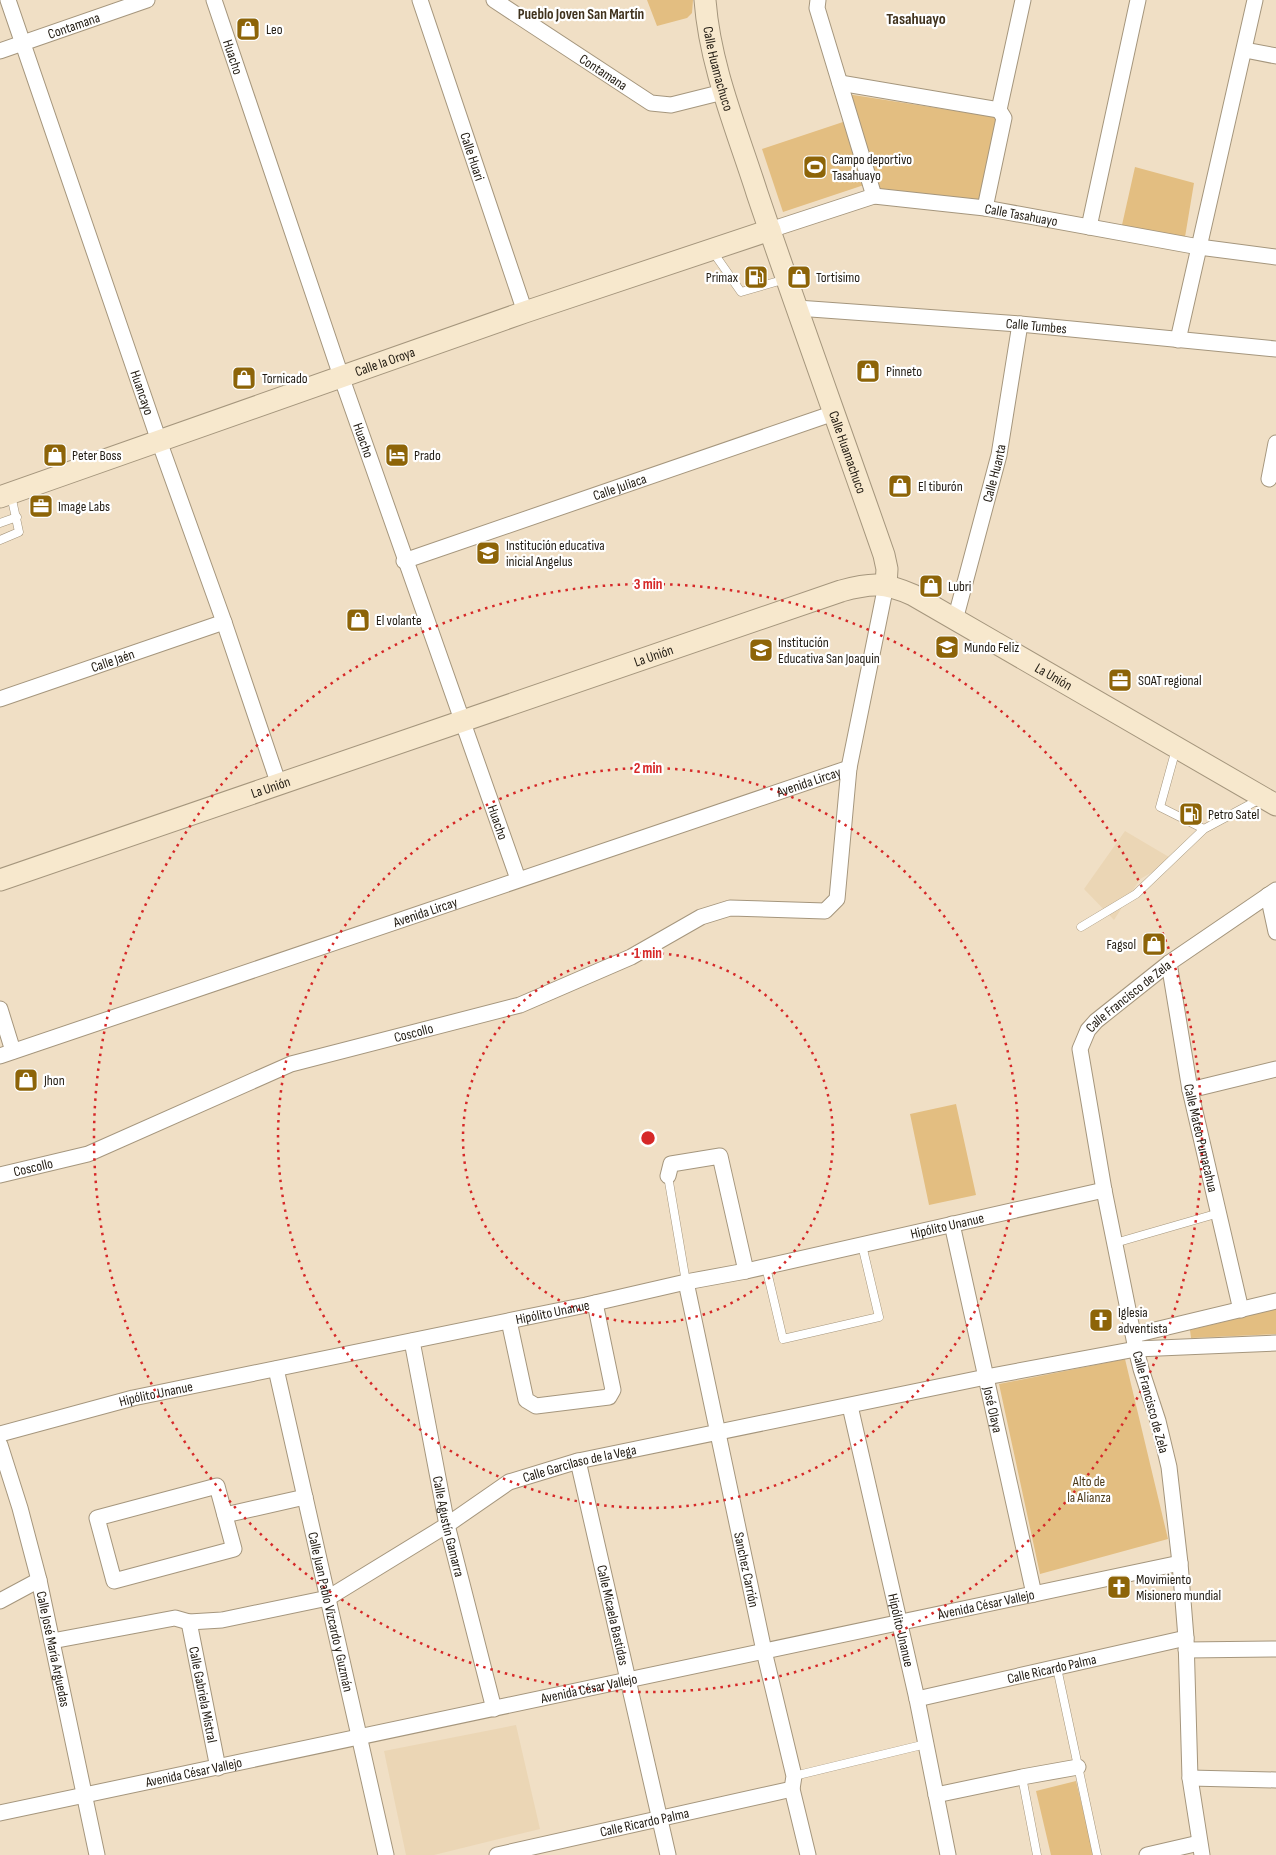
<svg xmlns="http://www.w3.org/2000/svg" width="1276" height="1855" font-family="'Sofia Sans Condensed',sans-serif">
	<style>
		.built { fill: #ebd6b5 }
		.green { fill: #e3be81 }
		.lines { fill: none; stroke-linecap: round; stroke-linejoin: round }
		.lane-casing { stroke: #a5967d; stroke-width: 9 }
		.street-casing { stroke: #a5967d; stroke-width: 17 }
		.secondary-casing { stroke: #a5967d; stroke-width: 23 }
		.lane { stroke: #fff; stroke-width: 8 }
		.street { stroke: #fff; stroke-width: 15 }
		.secondary { stroke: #f7e8cd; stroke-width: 21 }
		.ring { fill: none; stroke: #d62828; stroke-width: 2.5; stroke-dasharray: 2.5 5 }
		.labels { text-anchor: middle; stroke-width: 4.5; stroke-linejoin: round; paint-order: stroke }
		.street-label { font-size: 14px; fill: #211b12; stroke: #fff }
		.poi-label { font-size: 14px; fill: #211b12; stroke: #fff; text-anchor: start }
		.park-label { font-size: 14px; fill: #4d3a19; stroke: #fff }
		.neighbourhood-label { font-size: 15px; font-weight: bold; fill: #40321d; stroke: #fff }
		.quarter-label { font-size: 16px; font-weight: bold; fill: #40321d; stroke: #fff }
		.centre { fill: #d62828; stroke: #fff; stroke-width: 2.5 }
		.ring-label { font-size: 15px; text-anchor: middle; font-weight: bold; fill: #d62828; stroke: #fff; stroke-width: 4.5; stroke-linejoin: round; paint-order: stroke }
	</style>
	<rect width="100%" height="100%" fill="#f0dfc5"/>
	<path class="built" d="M1125 831 1174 860 1140 879 1114 920 1084 889Z
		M516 1725 540 1829 434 1855H406L384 1751Z"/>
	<path class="green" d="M647 0H693L692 13 687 18 657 26Z
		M847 94 1001 118 982 203 876 188Z
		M846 121 867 184 783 212 762 149Z
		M1135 167 1194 183 1185 237 1122 225Z
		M956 1104 976 1195 929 1205 910 1114Z
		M1276 1309V1334L1191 1338 1190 1330Z
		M1125 1359 1168 1539 1040 1574 999 1384Z
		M1076 1781 1094 1855H1051L1036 1791Z"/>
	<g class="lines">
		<g class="lane-casing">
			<path id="lane" d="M713 252 741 292 786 279
				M0 523 17 517
				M0 540 19 532 11 495
				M1176 749 1160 807 1204 829 1260 799
				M1081 927 1136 894 1204 829
				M668 1176 686 1282
				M1115 1243 1219 1213
				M766 1267 783 1339 879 1317 862 1245
				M1057 1668 1097 1855
				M794 1776 926 1744
				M1022 1777 1037 1855"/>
		</g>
		<g class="street-casing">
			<g id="street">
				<path id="s1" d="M8 0 159 441 224 622 279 785"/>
				<path id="s2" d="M214 0 341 376 518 879"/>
				<path id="s3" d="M420 0 525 312"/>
				<path id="s4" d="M494 0 651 103 671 105 723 92"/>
				<path d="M818 0 817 8 874 196"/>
				<path d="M1245 50 1276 56"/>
				<path id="s5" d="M0 51 147 0"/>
				<path d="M840 83 999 110"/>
				<path d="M985 208 1004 118 999 110 1023 0"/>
				<path d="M1089 227 1138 0"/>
				<path id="s6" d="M770 230 874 196 985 208 1199 247 1276 257"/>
				<path id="s7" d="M797 308 1020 324 1276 349"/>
				<path d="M1178 340 1255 0"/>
				<path d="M1269 479 1276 443"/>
				<path id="s8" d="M404 561 834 413"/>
				<path id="s9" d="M955 620 999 455 1020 324"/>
				<path id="s10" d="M0 699 224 622"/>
				<path d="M1268 895 1276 932"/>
				<path id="s11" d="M1169 963 1190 1090 1241 1310"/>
				<path d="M0 1009 13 1051"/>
				<path id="s12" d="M0 1056 849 768"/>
				<path d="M1190 1090 1276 1069"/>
				<path id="s13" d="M0 1175 88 1154 291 1064 520 1005 631 957 701 917 730 908 825 911 837 899 849 768 886 585"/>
				<path d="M668 1176 671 1164 720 1156 746 1271"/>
				<path id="s14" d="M952 1224 1034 1594"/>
				<path id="s15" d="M686 1282 764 1651 794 1776 792 1789 808 1855"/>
				<path d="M509 1321 526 1400 536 1406 609 1397 613 1390 595 1303"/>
				<path d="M1134 1335 1276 1301"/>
				<path id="s16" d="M412 1341 447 1525 494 1709"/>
				<path id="s17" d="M276 1369 386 1855"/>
				<path id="s18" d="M850 1406 917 1699 948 1855"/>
				<path id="s19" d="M0 1434 133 1398 586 1305 686 1282 746 1271 1104 1190"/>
				<path id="s20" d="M0 1445 20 1508 39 1580 97 1855"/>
				<path id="s21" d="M578 1461 668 1855"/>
				<path d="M217 1486 234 1549 114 1581 97 1518Z"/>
				<path d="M225 1515 305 1497"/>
				<path d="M0 1601 39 1580"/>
				<path id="s22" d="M189 1622 218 1768"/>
				<path id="s23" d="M52 1641 175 1618 189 1622 222 1620 328 1598 447 1525 509 1482 578 1461 986 1377 1136 1349 1276 1343"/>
				<path d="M1186 1650 1276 1649"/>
				<path id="s24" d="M917 1699 1186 1638"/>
				<path d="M1190 1778 1276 1780"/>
				<path d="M936 1795 1022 1777 1078 1767"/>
				<path id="s25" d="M0 1813 1180 1563"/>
				<path id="s26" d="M497 1855 792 1789"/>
				<path d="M1147 1855 1199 1843"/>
				<path id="s27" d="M1202 1855 1190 1778 1186 1638 1180 1563 1169 1467 1158 1421 1141 1369 1136 1349 1104 1190 1080 1049 1088 1030 1096 1021 1169 963 1276 890"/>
			</g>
		</g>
		<g class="secondary-casing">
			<g id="secondary">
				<path id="s28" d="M705 0C710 67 737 130 757 193 798 314 842 434 884 555L887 569 886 585"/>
				<path id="s29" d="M0 497 525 312 770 230"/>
				<path id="s30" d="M0 880 841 591C871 583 884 582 913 595L1276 805"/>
			</g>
		</g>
		<use href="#lane" class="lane"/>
		<use href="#street" class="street"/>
		<use href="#secondary" class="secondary"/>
	</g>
	<g class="ring">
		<circle cx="648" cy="1138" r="185"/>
		<circle cx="648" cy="1138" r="370"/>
		<circle cx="648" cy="1138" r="554"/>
	</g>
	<defs>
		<g id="shop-square" transform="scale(1.25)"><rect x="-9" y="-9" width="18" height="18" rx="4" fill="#8d6408" stroke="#fff"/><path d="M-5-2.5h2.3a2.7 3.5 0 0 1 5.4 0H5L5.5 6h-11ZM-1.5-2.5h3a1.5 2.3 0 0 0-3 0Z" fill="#fff"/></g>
		<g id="stadium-square" transform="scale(1.25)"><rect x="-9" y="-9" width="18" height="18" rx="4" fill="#8d6408" stroke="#fff"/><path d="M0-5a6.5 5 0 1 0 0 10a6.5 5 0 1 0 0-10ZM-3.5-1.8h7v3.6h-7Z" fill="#fff"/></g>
		<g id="fuel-square" transform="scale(1.25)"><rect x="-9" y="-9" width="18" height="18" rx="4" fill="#8d6408" stroke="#fff"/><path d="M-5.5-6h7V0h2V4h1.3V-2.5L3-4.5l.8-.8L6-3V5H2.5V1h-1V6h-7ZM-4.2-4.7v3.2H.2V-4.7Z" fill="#fff"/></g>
		<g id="hotel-square" transform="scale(1.25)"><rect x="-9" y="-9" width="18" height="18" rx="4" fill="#8d6408" stroke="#fff"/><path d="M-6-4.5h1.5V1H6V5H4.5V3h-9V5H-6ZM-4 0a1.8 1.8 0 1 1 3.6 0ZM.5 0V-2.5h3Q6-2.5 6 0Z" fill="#fff"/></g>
		<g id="office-square" transform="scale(1.25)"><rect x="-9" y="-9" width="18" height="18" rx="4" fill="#8d6408" stroke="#fff"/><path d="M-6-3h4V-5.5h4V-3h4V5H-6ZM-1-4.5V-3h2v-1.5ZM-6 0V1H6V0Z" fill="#fff"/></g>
		<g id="school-square" transform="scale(1.25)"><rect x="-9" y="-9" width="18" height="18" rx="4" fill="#8d6408" stroke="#fff"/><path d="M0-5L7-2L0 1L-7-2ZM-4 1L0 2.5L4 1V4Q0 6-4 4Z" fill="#fff"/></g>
		<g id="church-square" transform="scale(1.25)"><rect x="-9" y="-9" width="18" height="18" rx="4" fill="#8d6408" stroke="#fff"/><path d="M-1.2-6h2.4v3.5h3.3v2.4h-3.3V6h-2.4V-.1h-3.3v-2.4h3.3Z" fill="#fff"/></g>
	</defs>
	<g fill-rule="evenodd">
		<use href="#shop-square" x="248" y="29"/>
		<use href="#stadium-square" x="815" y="167"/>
		<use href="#fuel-square" x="756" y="277"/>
		<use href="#shop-square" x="799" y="277"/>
		<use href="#shop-square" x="868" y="371"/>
		<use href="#shop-square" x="244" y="378"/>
		<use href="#shop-square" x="55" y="455"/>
		<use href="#hotel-square" x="397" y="455"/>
		<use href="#shop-square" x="900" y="486"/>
		<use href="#office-square" x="41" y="506"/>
		<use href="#school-square" x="488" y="553"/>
		<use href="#shop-square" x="931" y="586"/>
		<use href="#shop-square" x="358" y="620"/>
		<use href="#school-square" x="947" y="647"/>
		<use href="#school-square" x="761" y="650"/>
		<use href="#office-square" x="1120" y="680"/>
		<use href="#fuel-square" x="1191" y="814"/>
		<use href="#shop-square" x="1154" y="944"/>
		<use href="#shop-square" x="26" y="1080"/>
		<use href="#church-square" x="1101" y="1320"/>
		<use href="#church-square" x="1119" y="1587"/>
	</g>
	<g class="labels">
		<g class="street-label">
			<text dy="5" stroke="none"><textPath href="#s5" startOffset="78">Contamana</textPath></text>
			<text dy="5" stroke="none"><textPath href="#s2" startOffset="60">Huacho</textPath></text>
			<text dy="5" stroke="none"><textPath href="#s28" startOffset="70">Calle Huamachuco</textPath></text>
			<text dy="5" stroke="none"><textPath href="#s4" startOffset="131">Contamana</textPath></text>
			<text dy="5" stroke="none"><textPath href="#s3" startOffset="165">Calle Huari</textPath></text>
			<text dy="5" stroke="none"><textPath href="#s6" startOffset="258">Calle Tasahuayo</textPath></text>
			<text dy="5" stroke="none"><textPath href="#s7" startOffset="240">Calle Tumbes</textPath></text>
			<text dy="5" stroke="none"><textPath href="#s29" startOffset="408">Calle la Oroya</textPath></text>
			<text dy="5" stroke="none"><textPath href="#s1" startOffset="415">Huancayo</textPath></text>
			<text dy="5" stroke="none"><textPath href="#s2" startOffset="465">Huacho</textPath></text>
			<text dy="5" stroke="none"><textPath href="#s28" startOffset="475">Calle Huamachuco</textPath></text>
			<text dy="5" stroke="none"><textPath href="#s9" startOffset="152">Calle Huanta</textPath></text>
			<text dy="5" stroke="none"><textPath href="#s8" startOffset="228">Calle Juliaca</textPath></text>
			<text dy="5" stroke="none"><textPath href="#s30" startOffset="691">La Unión</textPath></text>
			<text dy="5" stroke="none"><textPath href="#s10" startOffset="119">Calle Jaén</textPath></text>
			<text dy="5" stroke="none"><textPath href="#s30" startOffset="1126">La Unión</textPath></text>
			<text dy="5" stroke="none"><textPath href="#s12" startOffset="854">Avenida Lircay</textPath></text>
			<text dy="5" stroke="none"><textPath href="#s30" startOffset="286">La Unión</textPath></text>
			<text dy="5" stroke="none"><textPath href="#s2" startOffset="870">Huacho</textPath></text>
			<text dy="5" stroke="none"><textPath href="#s12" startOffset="449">Avenida Lircay</textPath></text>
			<text dy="5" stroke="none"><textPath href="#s27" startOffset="891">Calle Francisco de Zela</textPath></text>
			<text dy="5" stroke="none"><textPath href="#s13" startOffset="439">Coscollo</textPath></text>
			<text dy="5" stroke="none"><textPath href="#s11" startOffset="178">Calle Mateo Pumacahua</textPath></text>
			<text dy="5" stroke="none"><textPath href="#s13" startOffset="34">Coscollo</textPath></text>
			<text dy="5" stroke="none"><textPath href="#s19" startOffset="970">Hipólito Unanue</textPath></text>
			<text dy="5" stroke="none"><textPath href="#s19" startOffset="566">Hipólito Unanue</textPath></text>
			<text dy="5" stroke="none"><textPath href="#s19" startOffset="161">Hipólito Unanue</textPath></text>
			<text transform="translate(1151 1402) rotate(75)" y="5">Calle Francisco de Zela</text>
			<text dy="5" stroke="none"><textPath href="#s14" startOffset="190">José Olaya</textPath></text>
			<text dy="5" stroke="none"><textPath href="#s23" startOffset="569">Calle Garcilaso de la Vega</textPath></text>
			<text dy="5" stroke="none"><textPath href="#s16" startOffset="189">Calle Agustín Gamarra</textPath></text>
			<text dy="5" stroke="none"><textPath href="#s15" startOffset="294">Sanchez Carrión</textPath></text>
			<text dy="5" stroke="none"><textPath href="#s25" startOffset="1008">Avenida César Vallejo</textPath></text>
			<text dy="5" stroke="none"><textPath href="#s17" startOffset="249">Calle Juan Pablo Vizcardo y Guzmán</textPath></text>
			<text dy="5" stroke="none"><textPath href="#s21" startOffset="158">Calle Micaela Bastidas</textPath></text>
			<text dy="5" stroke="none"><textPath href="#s18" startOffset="230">Hipólito Unanue</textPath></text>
			<text dy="5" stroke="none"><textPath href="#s20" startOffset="211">Calle José María Arguedas</textPath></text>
			<text dy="5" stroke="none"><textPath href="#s24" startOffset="138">Calle Ricardo Palma</textPath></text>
			<text dy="5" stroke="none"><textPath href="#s25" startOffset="602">Avenida César Vallejo</textPath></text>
			<text dy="5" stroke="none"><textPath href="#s22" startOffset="74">Calle Gabriela Mistral</textPath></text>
			<text dy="5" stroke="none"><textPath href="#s25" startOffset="198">Avenida César Vallejo</textPath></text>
			<text dy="5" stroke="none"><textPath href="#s26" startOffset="151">Calle Ricardo Palma</textPath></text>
		</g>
		<g class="poi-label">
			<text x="266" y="34">Leo</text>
			<text x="832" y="164">Campo deportivo<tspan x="832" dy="16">Tasahuayo</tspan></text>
			<text x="738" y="282" text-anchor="end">Primax</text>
			<text x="816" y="282">Tortisimo</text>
			<text x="886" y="376">Pinneto</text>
			<text x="262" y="383">Tornicado</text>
			<text x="72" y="460">Peter Boss</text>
			<text x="414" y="460">Prado</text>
			<text x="918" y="491">El tiburón</text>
			<text x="58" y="511">Image Labs</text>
			<text x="506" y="550">Institución educativa<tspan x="506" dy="16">inicial Angelus</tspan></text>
			<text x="948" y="591">Lubri</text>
			<text x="376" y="625">El volante</text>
			<text x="778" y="647">Institución<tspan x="778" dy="16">Educativa San Joaquin</tspan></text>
			<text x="964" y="652">Mundo Feliz</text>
			<text x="1138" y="685">SOAT regional</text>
			<text x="1208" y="819">Petro Satel</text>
			<text x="1136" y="949" text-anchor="end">Fagsol</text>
			<text x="44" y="1085">Jhon</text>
			<text x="1118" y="1317">Iglesia<tspan x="1118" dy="16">adventista</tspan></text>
			<text x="1136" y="1584">Movimiento<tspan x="1136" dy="16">Misionero mundial</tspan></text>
		</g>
		<g class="park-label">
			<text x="1089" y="1486">Alto de<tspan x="1089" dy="16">la Alianza</tspan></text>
		</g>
		<g class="neighbourhood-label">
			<text x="581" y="19">Pueblo Joven San Martín</text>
		</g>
		<g class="quarter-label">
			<text x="916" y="24">Tasahuayo</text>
		</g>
	</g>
	<circle cx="648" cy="1138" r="8" class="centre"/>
	<g class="ring-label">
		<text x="648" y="589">3 min</text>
		<text x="648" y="773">2 min</text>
		<text x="648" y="958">1 min</text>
	</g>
</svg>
